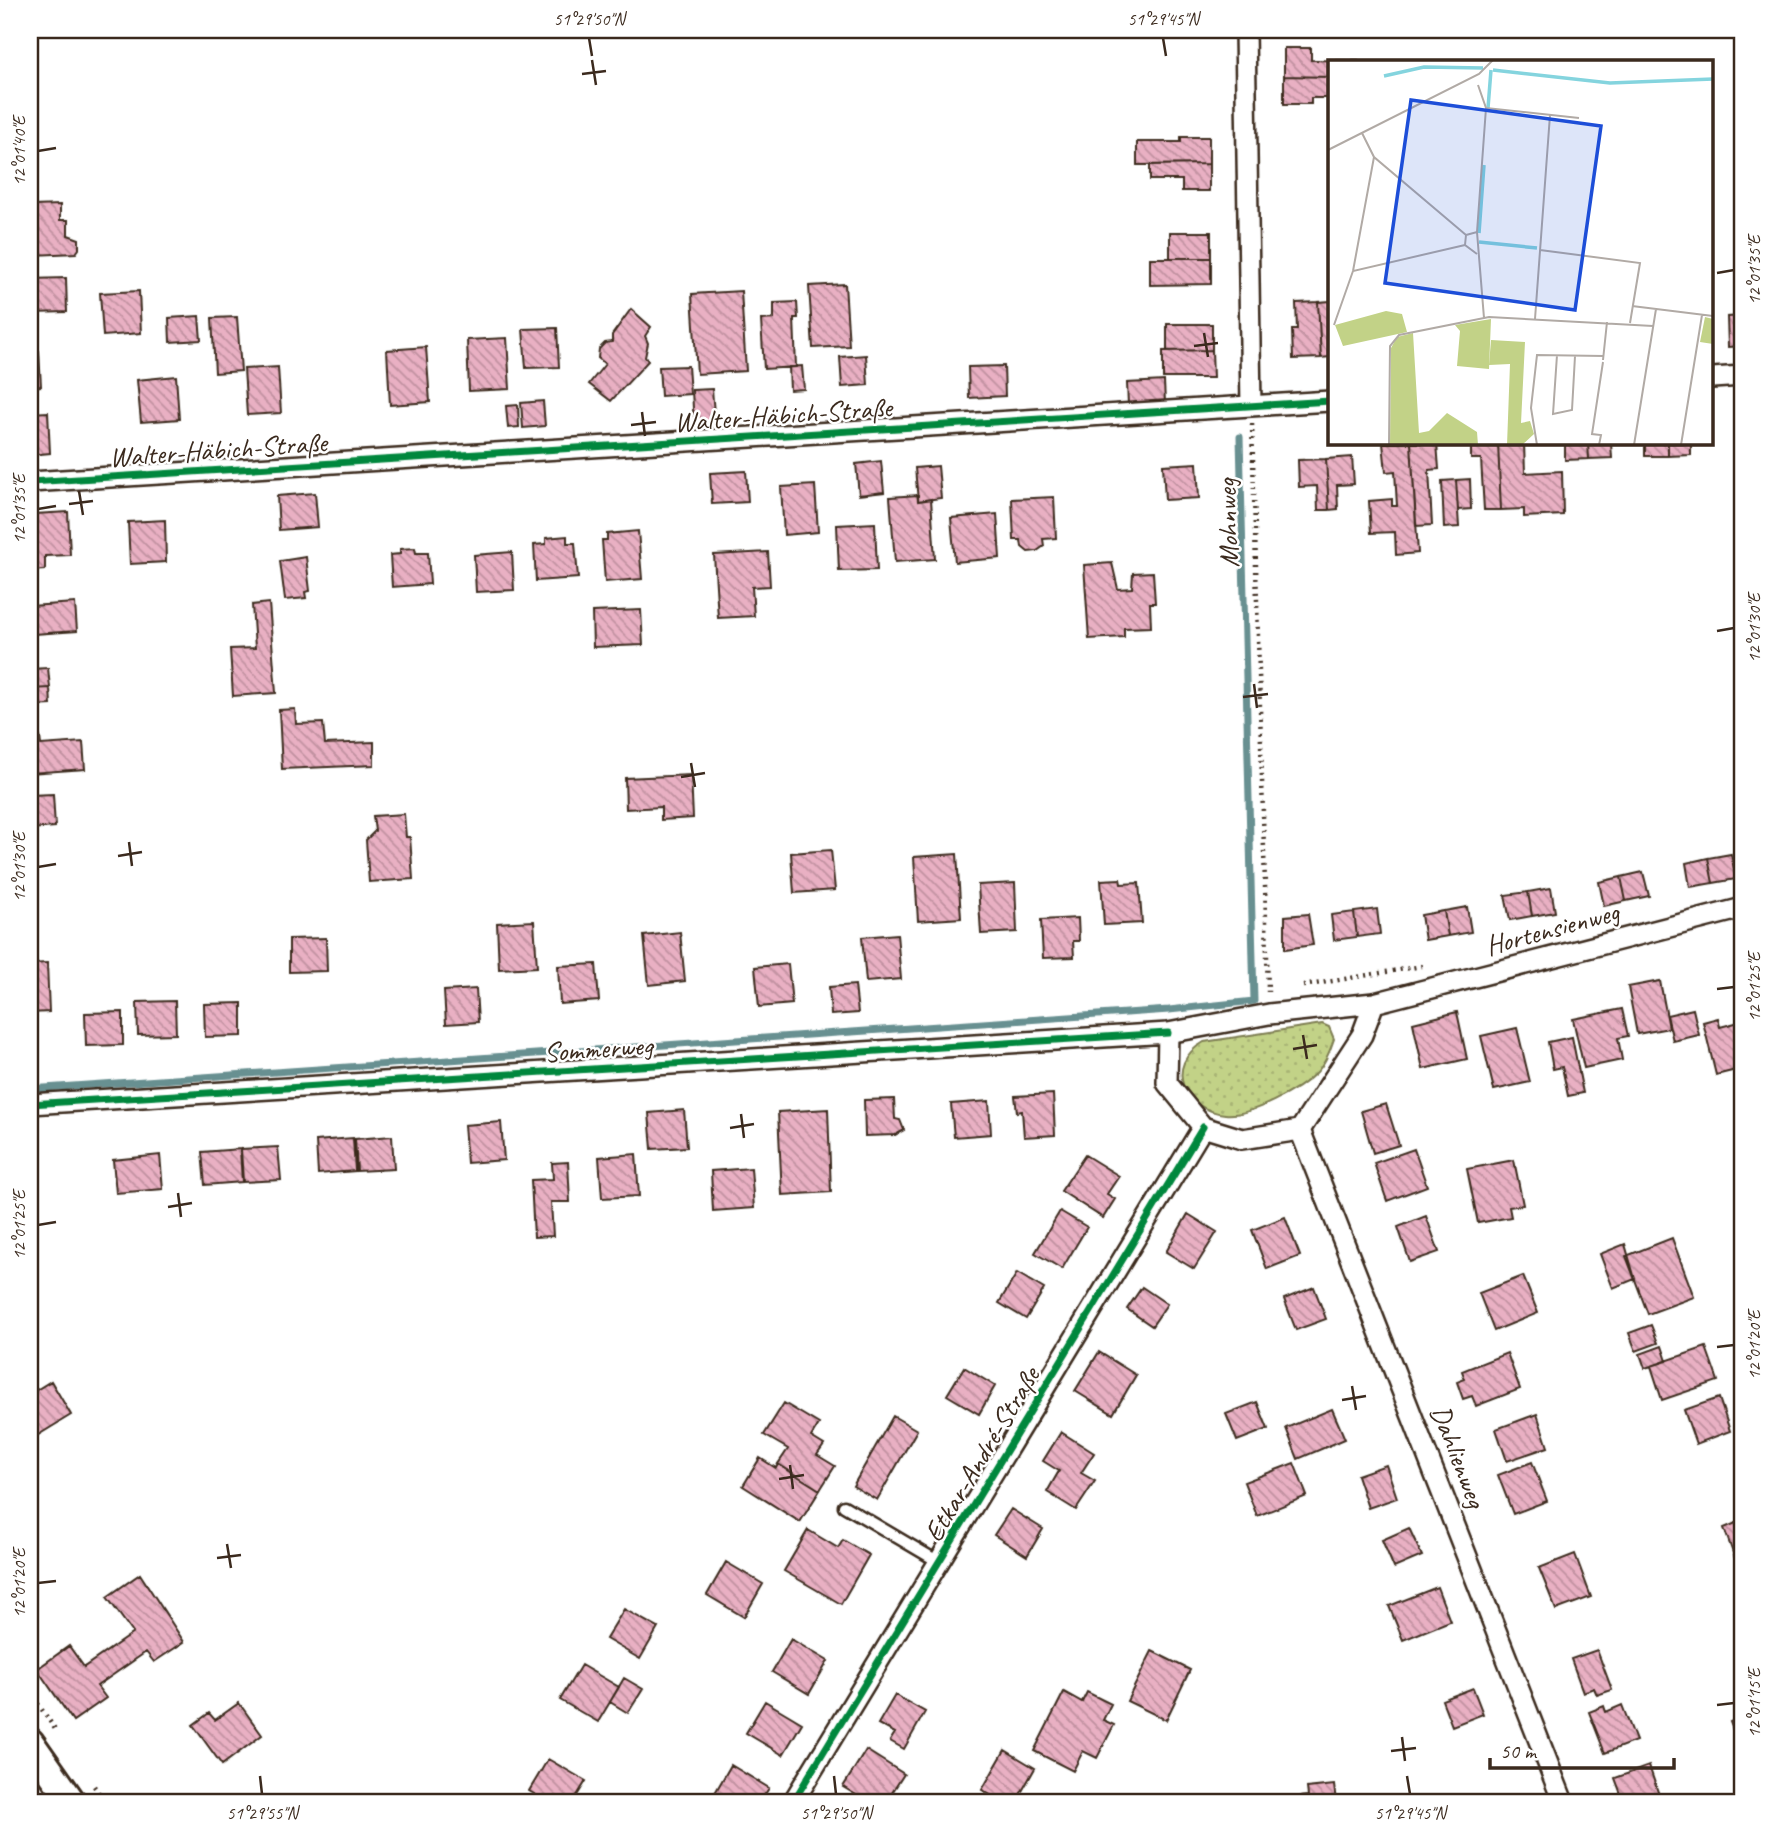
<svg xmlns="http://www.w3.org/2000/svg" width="1773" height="1832" font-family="Caveat,sans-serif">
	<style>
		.park { fill: url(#park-dots); stroke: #7e7e52; stroke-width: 2 }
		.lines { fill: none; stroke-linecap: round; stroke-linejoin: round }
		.stream { stroke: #679091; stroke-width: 7 }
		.building { fill: url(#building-back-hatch); stroke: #3b2a1e; stroke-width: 2 }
		.lane-casing { stroke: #3b2a1e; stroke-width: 15 }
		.street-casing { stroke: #3b2a1e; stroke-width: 24 }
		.secondary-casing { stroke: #3b2a1e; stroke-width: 32 }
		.path { stroke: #3b2a1e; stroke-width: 4.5; stroke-dasharray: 2 5; stroke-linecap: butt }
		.lane { stroke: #fff; stroke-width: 10 }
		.street { stroke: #fff; stroke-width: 19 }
		.secondary { stroke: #fff; stroke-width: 26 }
		.cycleway-casing { stroke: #fff; stroke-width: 11 }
		.cycleway { stroke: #00873e; stroke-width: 7 }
		.ticks { fill: none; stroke: #3b2a1e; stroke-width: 2.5 }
		.labels { text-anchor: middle; stroke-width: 5; stroke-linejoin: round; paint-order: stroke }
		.street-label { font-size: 28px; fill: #3b2a1e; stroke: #fff }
		.inset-river { fill: none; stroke: #84d4de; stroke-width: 3.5 }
		.inset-road { fill: none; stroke: #b1aaa5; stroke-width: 2 }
		.view { fill: #1d4ed8; fill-opacity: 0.15; stroke: #1d4ed8; stroke-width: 3.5 }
		.inset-edge { fill: none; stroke: #3b2a1e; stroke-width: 3.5 }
		.neatline { fill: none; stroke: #3b2a1e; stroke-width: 2.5 }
		.ticks-label { font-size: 18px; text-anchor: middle; fill: #3b2a1e }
	</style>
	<defs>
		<pattern id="park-dots" width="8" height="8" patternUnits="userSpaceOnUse" patternTransform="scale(1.75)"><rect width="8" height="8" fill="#c2d287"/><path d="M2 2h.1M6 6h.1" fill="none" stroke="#a8b474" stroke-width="1.8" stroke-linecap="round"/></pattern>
		<pattern id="building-back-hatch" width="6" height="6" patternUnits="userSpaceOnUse" patternTransform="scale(1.75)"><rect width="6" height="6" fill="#e9b0c3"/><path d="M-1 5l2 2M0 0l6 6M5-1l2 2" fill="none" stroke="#be8f9e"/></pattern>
	</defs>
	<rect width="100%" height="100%" fill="#fff"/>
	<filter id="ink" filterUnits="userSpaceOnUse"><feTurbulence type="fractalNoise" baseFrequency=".0143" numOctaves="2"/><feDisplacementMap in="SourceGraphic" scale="14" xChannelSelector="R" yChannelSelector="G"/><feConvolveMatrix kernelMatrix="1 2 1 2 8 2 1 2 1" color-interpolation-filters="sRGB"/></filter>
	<g filter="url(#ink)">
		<path class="park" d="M1322 1024 1329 1027 1334 1039C1330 1051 1325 1064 1317 1072 1299 1090 1250 1117 1225 1114 1183 1110 1163 1065 1204 1042Z"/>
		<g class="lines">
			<path class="stream" d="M30 1089 1169 1010 1254 1001 1240 437"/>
		</g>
		<path class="building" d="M1284 48H1311V60L1359 61H1330V77L1284 76Z
			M1284 76 1330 77V98H1311V104H1284Z
			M1181 137H1209V164L1137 165V142H1181Z
			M1209 164V191H1182V180H1150V165Z
			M60 205V220H68V235L79 239V249L76 253 34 255 33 206Z
			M1170 232H1211V258H1170Z
			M1150 258H1211V284L1150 285Z
			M66 278 67 312 31 313 30 279Z
			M845 284 849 346 813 348 809 286Z
			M139 291 141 333 103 336 100 293Z
			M741 291 746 371 697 374 692 294Z
			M1741 292H1743V346L1728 347 1727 317 1743 316Z
			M1330 301V357L1321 358 1318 302Z
			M797 302 798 318H794L796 367 764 369 761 320 774 319V303Z
			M1318 302 1321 358 1293 359 1292 330H1297L1296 303Z
			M631 309 651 327 645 336 648 343 645 357 648 361 611 401 589 384 605 364 598 358 599 349 605 343 612 342V335Z
			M199 316 201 340 170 342 169 318Z
			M237 317 241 371 215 373 212 318Z
			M1167 324H1212V350L1167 351Z
			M557 328 559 367 526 368 523 329Z
			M507 338 510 389 469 391 467 340Z
			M426 347 430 402 390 405 387 350Z
			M1212 350 1213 378H1163V351Z
			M30 351H39L41 386 30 387Z
			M866 355 868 385 842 387 840 357Z
			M688 366 690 394 661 396 659 367Z
			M802 366 804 389 790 390 789 367Z
			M1004 366 1005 396 969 398 968 367Z
			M278 367 281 413 247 415 244 369Z
			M176 376 179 419 141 422 137 380Z
			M1164 381 1165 403 1128 405 1127 383Z
			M712 389 715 426 694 427 692 390Z
			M543 401 545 426 523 428 521 403Z
			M518 405 519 427 508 428 506 406Z
			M48 412 50 453 30 455V413Z
			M1738 427H1743V452H1741Z
			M1383 443H1411L1418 553 1396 555 1395 532 1371 533 1369 501 1392 499V506H1397L1395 471 1386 472Z
			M1411 443H1437L1439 469 1429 470 1432 525 1416 526Z
			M1471 443H1498L1501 510H1484L1481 459H1471Z
			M1498 443H1524L1525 473 1562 471 1563 515 1524 517V509L1501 510Z
			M1565 443H1588L1589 459 1565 460Z
			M1588 443H1611L1612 458 1589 459Z
			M1645 443H1668V456H1645Z
			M1668 443H1691V455L1668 456Z
			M1352 457 1354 484 1337 485 1338 509 1329 510 1326 459Z
			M1326 459 1329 510H1318L1317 486 1299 487 1298 460Z
			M881 461 884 492 859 495 856 464Z
			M1197 463 1199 498 1165 500 1163 465Z
			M938 466 941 498 918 501 915 468Z
			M746 471 748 502 712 504 710 473Z
			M1470 479 1471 509 1458 510 1456 480Z
			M1456 480 1459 527 1444 528 1442 481Z
			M815 485 818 532 784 535 781 487Z
			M315 493 318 527 279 530 277 496Z
			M918 495V501L931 499 935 559 895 562 890 497Z
			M1054 497 1056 538 1043 539 1044 546 1037 551 1028 552 1022 547 1021 540H1014L1012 499Z
			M68 512 70 555 45 556V570L30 571V522H35V514Z
			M997 514 1000 558 955 562 951 518Z
			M165 520 166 562 130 564 128 522Z
			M875 523 877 570 839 571 837 525Z
			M638 531 642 579 605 582 602 540H607V534Z
			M567 536V543H575L578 578 536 581 534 545 546 544V538Z
			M415 548 416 553H428L430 584 392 587 390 555 400 554V549Z
			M512 552 514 590 476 592 474 555Z
			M768 552 770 586 752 587 754 616 718 618 714 555Z
			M306 557 310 591 305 592 306 598 285 600 280 561Z
			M1112 563 1118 589 1132 588 1133 573 1153 572 1155 603H1150L1151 627 1124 628V637L1089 639 1084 565Z
			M75 603 77 631 34 634 35 640 30 641V606Z
			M269 603 276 693 233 696 230 649 255 648 252 605Z
			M641 610 643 645 593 647 592 612Z
			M48 668 50 688 30 689V669Z
			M50 688 51 705 32 706 34 738 40 737 41 745 83 742 85 769 30 773V689Z
			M295 709 296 724 323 723 325 744 374 742V765L282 769 279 710Z
			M691 775 693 818 661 820V807L626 809 625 778Z
			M53 794 55 827 30 829V795Z
			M404 814 406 837H410L413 879 369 882 366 840 375 831 373 816Z
			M831 850 835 890 794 893 791 853Z
			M957 854 961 918 918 921 914 857Z
			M1731 854 1736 879 1713 883 1708 858Z
			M1708 858 1713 883 1690 887 1686 863Z
			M1643 872 1649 896 1626 901 1621 877Z
			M1621 877 1626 901 1604 906 1599 882Z
			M1120 879 1121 884 1139 883 1142 923 1104 925 1101 880Z
			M1015 883 1017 932 981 934 978 885Z
			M1551 888 1555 912 1532 916 1528 892Z
			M1528 892 1532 916 1510 920 1505 895Z
			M1467 907 1471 932 1448 936 1444 911Z
			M1377 909 1380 934 1357 937 1354 912Z
			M1444 911 1448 936 1425 940 1421 915Z
			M1354 912 1357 937 1334 940 1331 915Z
			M1308 914 1313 945 1285 949V916Z
			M1078 918 1079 941H1073L1074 957 1043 958 1041 920Z
			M534 921 537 967 499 969 497 923Z
			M680 932 685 981 649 985 644 936Z
			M897 934 901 979 866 982 862 937Z
			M326 938 327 971 289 972V939Z
			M47 963 49 1012 30 1013V964Z
			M596 964 599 1001 560 1004 558 966Z
			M788 964 792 1004 759 1007 755 967Z
			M1660 981 1669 1028 1637 1034 1628 987Z
			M855 985 858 1013 831 1015 829 987Z
			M476 989 478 1022 446 1024 444 991Z
			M175 1001 176 1034 138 1035 137 1002Z
			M242 1003V1036L205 1037 204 1004Z
			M1622 1009 1628 1036 1618 1038 1622 1060 1584 1068 1573 1019Z
			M1693 1009 1699 1035 1673 1041 1667 1015Z
			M123 1012V1045L86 1046 85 1013Z
			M1457 1012 1467 1059 1423 1069 1413 1023Z
			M1718 1018 1720 1027 1743 1021V1082L1740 1069 1716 1075 1703 1022Z
			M1517 1028 1530 1082 1494 1090 1481 1036Z
			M1572 1037 1583 1093 1568 1096 1562 1067 1553 1069 1548 1042Z
			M1053 1094 1055 1135 1024 1137 1022 1111 1017 1112 1015 1096Z
			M894 1099 895 1119 900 1120 904 1130 895 1135 865 1136 864 1100Z
			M989 1101 991 1134 954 1137 951 1104Z
			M1386 1104 1399 1145 1373 1153 1361 1111Z
			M828 1109 831 1192 782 1195 778 1112Z
			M684 1110 687 1147 652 1149 649 1113Z
			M501 1122 504 1160 467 1163 464 1125Z
			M392 1136 394 1169 357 1171 355 1139Z
			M353 1138 355 1171 318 1174 316 1141Z
			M278 1147 281 1180 243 1182 241 1149Z
			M240 1149 242 1182 205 1185 202 1152Z
			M1414 1149 1427 1186 1387 1201 1374 1163Z
			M636 1154 639 1196 602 1198 599 1157Z
			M160 1155 163 1189 116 1193 113 1160Z
			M1085 1155 1119 1176 1107 1194 1115 1199 1103 1218 1061 1191Z
			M1514 1160 1523 1205 1509 1207 1511 1217 1478 1223 1467 1169Z
			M568 1162 570 1202H551L553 1236 534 1237 531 1180 553 1179 552 1163Z
			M751 1168 754 1208 713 1211 711 1171Z
			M1060 1211 1087 1227 1062 1269 1035 1253Z
			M1188 1214 1217 1232 1194 1269 1166 1252Z
			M1426 1216 1439 1252 1410 1262 1398 1227Z
			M1285 1217 1300 1256 1267 1269 1252 1230Z
			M1672 1238 1694 1297 1648 1314 1626 1256Z
			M1625 1244 1635 1279 1613 1288 1600 1254Z
			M1017 1273 1044 1289 1026 1319 999 1303Z
			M1523 1276 1538 1313 1494 1331 1479 1293Z
			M1142 1287 1167 1304 1152 1326 1127 1309Z
			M1314 1287 1326 1319 1296 1330 1284 1299Z
			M1651 1325 1658 1343 1636 1351 1629 1333Z
			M1662 1346 1667 1361 1645 1368 1640 1354Z
			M1706 1347 1718 1381 1662 1400 1651 1366Z
			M1099 1352 1136 1375 1113 1414 1075 1391Z
			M1507 1353 1520 1389 1476 1406 1472 1396 1463 1399 1457 1382 1465 1379 1462 1371Z
			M964 1367 995 1386 979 1414 947 1395Z
			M51 1381 71 1415 30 1440V1394Z
			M1719 1398 1730 1431 1696 1444 1684 1410Z
			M1257 1402 1268 1429 1237 1441 1226 1414Z
			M784 1403 819 1424 811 1437 824 1445 817 1455 835 1466 820 1490 778 1464 788 1449 764 1435Z
			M1332 1409 1345 1439 1298 1459 1286 1428Z
			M1537 1414 1548 1447 1507 1461 1496 1429Z
			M893 1416 917 1430 877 1500 853 1486Z
			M1061 1432 1094 1453 1081 1473 1095 1481 1076 1510 1047 1492 1059 1471 1043 1461Z
			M760 1458 776 1468 778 1464 820 1490 800 1522 743 1486Z
			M1532 1462 1547 1501 1513 1514 1498 1475Z
			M1294 1463 1307 1496 1257 1516 1244 1482Z
			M1386 1465 1397 1498 1368 1508 1357 1475Z
			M1011 1509 1043 1529 1027 1556 994 1535Z
			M1743 1520V1562L1737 1564 1724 1528Z
			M1409 1528 1422 1556 1394 1568 1382 1540Z
			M808 1530 838 1548 843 1540 869 1555 841 1604 784 1571Z
			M1575 1554 1591 1597 1556 1610 1539 1568Z
			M726 1562 763 1584 744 1617 707 1595Z
			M140 1574 184 1642 154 1662 146 1652 97 1686 106 1698 73 1721 37 1669 69 1646 84 1667 133 1633 107 1597Z
			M1437 1587 1450 1621 1403 1640 1389 1606Z
			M624 1609 658 1628 640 1659 606 1639Z
			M791 1639 828 1661 809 1694 772 1672Z
			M1597 1650 1612 1690 1597 1695 1594 1688 1583 1692 1571 1659Z
			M1152 1651 1190 1670 1166 1720 1127 1701Z
			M581 1665 619 1687 598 1722 560 1700Z
			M624 1678 643 1689 628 1713 610 1702Z
			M1473 1688 1483 1714 1452 1726 1442 1700Z
			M1064 1692 1082 1702 1087 1692 1111 1704 1103 1720 1114 1725 1097 1758 1083 1751 1073 1771 1034 1751Z
			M895 1695 925 1712 904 1749 890 1741 895 1733 878 1724Z
			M765 1701 802 1723 783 1755 746 1733Z
			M239 1703 262 1735 222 1765 193 1725 209 1713 215 1720Z
			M1622 1705 1636 1741 1605 1753 1589 1712 1604 1706 1606 1712Z
			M1743 1716V1756L1730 1722Z
			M866 1750 904 1774 886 1802H868L843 1787Z
			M1005 1750 1035 1768 1016 1802H1003L982 1790Z
			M548 1759 586 1781 573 1802H548L529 1791Z
			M731 1765 769 1788 760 1802H720L712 1798Z
			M1649 1766 1660 1798 1650 1802H1624L1615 1778Z
			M1334 1785 1336 1802H1290V1798L1308 1796 1307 1788Z"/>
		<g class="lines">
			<g class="lane-casing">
				<path id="lane" d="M844 1506 939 1562"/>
			</g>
			<g class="street-casing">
				<path id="street" d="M1245 30 1251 406
					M1712 378 1743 376
					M30 482 1330 401
					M1374 1003 1362 1035 1300 1130 1242 1139 1203 1127 1167 1083 1168 1033 1269 1014 1374 1003 1743 908
					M30 1104 1168 1033
					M1300 1130 1563 1802
					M793 1802 1203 1127"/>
			</g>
			<g class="secondary-casing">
				<path id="secondary" d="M30 1742 72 1802"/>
			</g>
			<path class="path" d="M1252 424 1268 992
				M1303 986 1422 966
				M30 1692 55 1729
				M94 1786 105 1802"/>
			<use href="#lane" class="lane"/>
			<use href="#street" class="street"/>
			<use href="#secondary" class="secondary"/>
			<g class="cycleway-casing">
				<path id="cycleway" d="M30 482 1330 401
					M30 1104 1168 1033
					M793 1802 1203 1127"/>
			</g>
			<use href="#cycleway" class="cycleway"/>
		</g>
	</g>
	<path class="ticks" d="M589 38 592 56M1163 38 1166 56M592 60 596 85M582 74 606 71M38 151 56 148M1717 273 1734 270M1204 333 1208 357M1194 346 1218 343M642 412 645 436M631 425 656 422M79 491 83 515M69 504 93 501M38 509 56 506M1717 631 1734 628M1254 684 1257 708M1243 697 1268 694M691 763 695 787M681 777 705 773M129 842 132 866M118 856 142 852M38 867 56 864M1717 989 1734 987M1303 1035 1307 1059M1293 1049 1317 1045M741 1114 744 1138M730 1128 754 1124M178 1193 181 1217M168 1207 192 1203M38 1225 56 1222M1717 1347 1734 1345M1352 1386 1356 1410M1342 1400 1366 1396M790 1465 793 1489M779 1479 804 1475M227 1544 231 1568M217 1558 241 1555M38 1583 56 1581M1717 1705 1734 1703M1402 1737 1405 1761M1391 1751 1416 1748M260 1776 262 1794M834 1776 836 1794M1407 1776 1410 1794"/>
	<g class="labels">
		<g class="street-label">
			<text transform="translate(783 414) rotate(-4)" y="10">Walter-Häbich-Straße</text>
			<text transform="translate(218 449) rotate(-4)" y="10">Walter-Häbich-Straße</text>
			<text transform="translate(1227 523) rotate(-92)" y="10">Mohnweg</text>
			<text transform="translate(1552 928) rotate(-15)" y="10">Hortensienweg</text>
			<text transform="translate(598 1048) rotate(-4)" y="10">Sommerweg</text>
			<text transform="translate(981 1454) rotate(-59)" y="10">Etkar-André-Straße</text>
			<text transform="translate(1459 1456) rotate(69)" y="10">Dahlienweg</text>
		</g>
	</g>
	<g transform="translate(1328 60)">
		<rect width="385" height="385" fill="#fff"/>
		<path d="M163 259 161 309 129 306 132 271 127 265ZM85 273 91 373 101 371 119 353 149 372 150 385H62L63 288 69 277Z" fill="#c2d287"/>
		<path d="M163 280 197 282 193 363 202 361 206 374 194 385H179L182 304 161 305Z" fill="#c2d287"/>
		<path d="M58 251 74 254 79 272 15 286 7 265ZM377 257 385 259V284L372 282Z" fill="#c2d287"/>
		<path class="inset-river" d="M165 10 282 23 385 19M56 16 96 7 155 8M160 48 163 10M151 173 156 105M151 182 209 188"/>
		<path class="inset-road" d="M158 48 251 58M34 73 46 97 138 175M0 90 151 14 165 0M149 172 158 48 150 25M138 175 149 172 156 258M138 175 137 185 149 194M212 190 312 203 302 263M25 211 46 97M304 246 385 256M207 259 222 55M6 265 25 211 137 185M229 295 225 354 244 350 247 296M275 300 279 262M61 385 62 286 71 275 161 257 325 266M209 385 203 348 209 295 276 296M271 385 273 375 264 374 275 302M306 385 328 249M353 385 374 255"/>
		<path class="view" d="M83 40 273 66 247 250 57 223Z"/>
		<rect width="385" height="385" class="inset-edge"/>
	</g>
	<rect width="1773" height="1832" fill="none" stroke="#fff" stroke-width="77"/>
	<path d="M1490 1758v10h184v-10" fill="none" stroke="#3b2a1e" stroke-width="3.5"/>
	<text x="1500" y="1758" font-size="21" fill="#3b2a1e" stroke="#ffffff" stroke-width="5" paint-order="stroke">50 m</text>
	<rect x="38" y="38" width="1696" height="1756" class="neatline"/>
	<g class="ticks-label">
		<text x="589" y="25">51°29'50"N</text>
		<text x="1163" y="25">51°29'45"N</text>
		<text transform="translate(19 151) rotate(-90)" y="6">12°01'40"E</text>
		<text transform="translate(1754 270) rotate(-90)" y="6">12°01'35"E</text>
		<text transform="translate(19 509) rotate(-90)" y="6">12°01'35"E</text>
		<text transform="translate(1754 628) rotate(-90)" y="6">12°01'30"E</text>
		<text transform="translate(19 867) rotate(-90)" y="6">12°01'30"E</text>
		<text transform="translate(1754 987) rotate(-90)" y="6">12°01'25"E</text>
		<text transform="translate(19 1225) rotate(-90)" y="6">12°01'25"E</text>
		<text transform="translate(1754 1345) rotate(-90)" y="6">12°01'20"E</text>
		<text transform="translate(19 1583) rotate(-90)" y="6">12°01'20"E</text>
		<text transform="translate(1754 1703) rotate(-90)" y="6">12°01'15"E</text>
		<text x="262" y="1819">51°29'55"N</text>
		<text x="836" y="1819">51°29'50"N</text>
		<text x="1410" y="1819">51°29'45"N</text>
	</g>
</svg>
